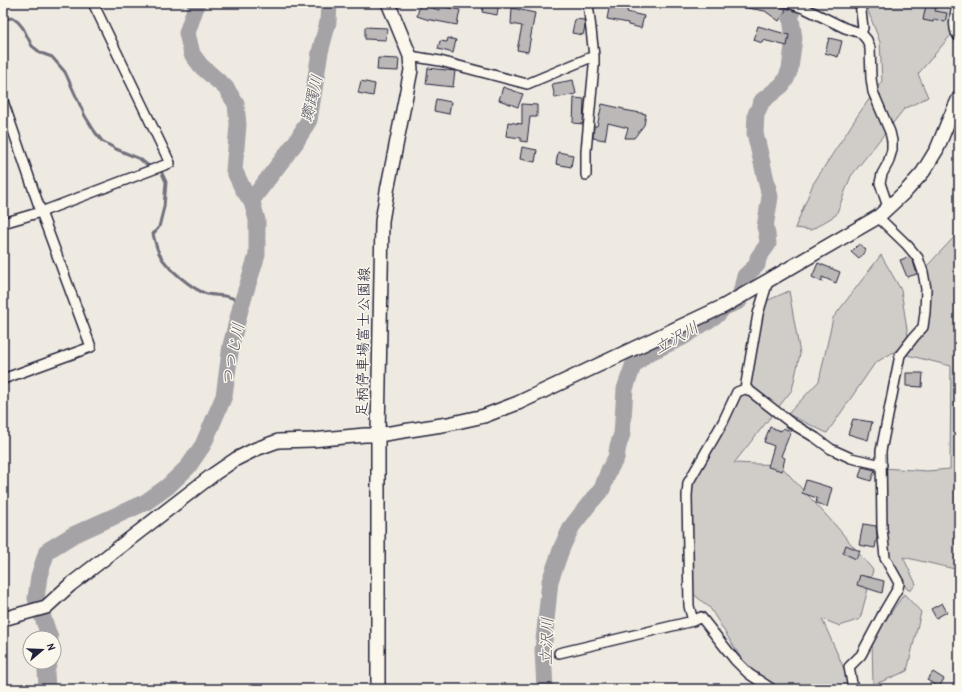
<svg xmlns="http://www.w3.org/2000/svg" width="962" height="692" font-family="'Patrick Hand','Klee One',sans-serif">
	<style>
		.green { fill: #d0cdc9; stroke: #797882 }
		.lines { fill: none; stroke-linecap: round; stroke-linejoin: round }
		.stream { stroke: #716f7c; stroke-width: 3 }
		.river { stroke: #a6a3a7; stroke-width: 17 }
		.building { fill: #bcb8b8; stroke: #22223b }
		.street-casing { stroke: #22223b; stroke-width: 12 }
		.secondary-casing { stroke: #22223b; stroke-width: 16 }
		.street { stroke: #fbf7ec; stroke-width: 9 }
		.secondary { stroke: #fbf7ec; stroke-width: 13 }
		.labels { text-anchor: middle; stroke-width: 3; stroke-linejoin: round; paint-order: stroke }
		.street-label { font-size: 15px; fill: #22223b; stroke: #fbf7ec }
		.water-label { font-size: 16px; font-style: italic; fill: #575666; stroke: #fbf7ec }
	</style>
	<rect width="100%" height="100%" fill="#eeeae2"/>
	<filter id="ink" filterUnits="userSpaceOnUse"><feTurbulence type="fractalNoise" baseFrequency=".025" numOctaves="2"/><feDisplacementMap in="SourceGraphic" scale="8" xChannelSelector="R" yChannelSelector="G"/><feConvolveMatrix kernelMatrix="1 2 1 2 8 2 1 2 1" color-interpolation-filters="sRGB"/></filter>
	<g filter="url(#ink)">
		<path class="green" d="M865 3H954L951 35 918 74 928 97 904 109 851 176 836 215 811 230 795 228 813 184 858 115 882 81 880 42Z
			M959 232V570L903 557 916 584 911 590H908L890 564 888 546 883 468 927 471 950 469 951 366 903 354 924 320 926 267Z
			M881 255 901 290 909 343 875 363 827 433 788 414 819 381 833 318Z
			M789 291 800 354 792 390 734 463 780 465 836 526 873 570 860 619 840 626 822 619 845 671 849 689H775L746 666 710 608 684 586 688 493 723 422 746 388 764 302Z
			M904 594 921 612 907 671 873 685 872 640Z"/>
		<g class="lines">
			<path class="stream" d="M3 19 13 18 18 22 23 28 32 46 41 53 52 57 65 72 85 116 95 132 102 141 116 149 140 159 146 164 153 168
				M158 170 161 171 166 182 164 207 159 227 153 234C155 241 156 248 160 255 166 267 193 290 207 294 215 296 227 294 234 299 237 301 239 304 241 306"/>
			<path class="river" d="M251 201 296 142 309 120 320 52 328 22 329 3
				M50 638 36 598 39 576 47 551 73 535 146 502 167 487 188 467 203 445 224 396 231 345 241 306 257 255V220L252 202 243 189 234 170 238 125 236 104 226 88 201 66 192 54 187 33 197 3
				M47 689 46 671 49 662
				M545 689 543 650 550 581 562 547 572 526 589 504 602 489 609 470 616 458 618 446 622 434 625 389 633 366 646 354 683 337 718 314 724 307 739 301 745 276 757 265 758 258 768 244 767 234 765 227 770 197 755 133 756 114 762 101 782 85 786 79 790 69 794 38 791 19V3"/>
		</g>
		<path class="building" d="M484 3H499L497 15 482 12Z
			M610 3H629L627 12 644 16 641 28 628 25V23L607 19Z
			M743 3H777L786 10 779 21 765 11 742 7Z
			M420 4 439 10 440 6 460 10 457 25 426 19 417 16Z
			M926 5 936 8 935 11 947 13 945 22 934 19 933 22 923 20Z
			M512 8 535 13 528 52 517 50 522 26 511 24Z
			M575 19 584 20 585 26 583 35 572 33Z
			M758 26 789 35 787 46 763 40 762 43 754 40Z
			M365 27 387 28 386 40 365 39Z
			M448 38 456 40 453 53 438 49 440 41 447 42Z
			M829 38 842 41 838 57 825 53Z
			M378 58 399 59 398 71 377 70Z
			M428 68 455 71 453 87 426 84Z
			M573 80 576 94 555 98 552 84Z
			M361 81 375 84 373 96 358 93Z
			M503 87 523 94 518 107 499 100Z
			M574 98 584 99 583 124 573 123Z
			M436 99 451 102 449 114 434 111Z
			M522 104 537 105V117H530L527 142 521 141V138L506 136 508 122 522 124Z
			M602 104 624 109V110L646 114 644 125 634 138H625L628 128 608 123 605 140 593 138 594 126H597Z
			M522 147 537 150 535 162 520 159Z
			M558 152 573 155 571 167 556 164Z
			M859 244 866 250 859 259 851 252Z
			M909 257 913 261 917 274 907 277 900 260Z
			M818 263 840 272 836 283 822 277V282L812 277Z
			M906 373H923L922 387 906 386Z
			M853 419 872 422 868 440 848 434Z
			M770 427 781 431 783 428 791 431 781 456 785 458 782 471 768 467 774 446 764 442Z
			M862 467 875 470 871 481 859 477Z
			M806 480 832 488 827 507 816 503 817 498 802 493Z
			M863 524 876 526 877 537 875 548 859 545Z
			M846 545 860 551 856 559 843 553Z
			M860 575 884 581 882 593 857 585Z
			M942 603 947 612 936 618 931 609Z
			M933 672 944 679 939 687 927 680Z"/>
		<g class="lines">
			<g class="street-casing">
				<path id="street" d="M789 3 806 9 845 28 861 33 867 40 870 48 871 78 873 92 890 132 892 141V150L888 163 882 174 880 183 888 207
					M860 3 863 28 861 33
					M957 3C956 13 951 29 959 37
					M410 56 440 61 527 84 594 56 588 3
					M3 101 41 212 91 347 3 379
					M586 175V151L594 66V56
					M3 223 41 212 170 163 93 3
					M745 389 746 388 791 423 816 438 831 449 851 458 882 465
					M693 621 689 606 687 496 688 483 723 422 737 392 745 389 758 314 768 281
					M559 653 693 621 701 617 735 660 749 674 772 689
					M853 689 849 667 861 655 885 610 898 588 899 583 885 558 882 528 881 451 900 355 914 337 923 327 925 312 926 289 923 272 918 258 907 245 878 217"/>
			</g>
			<g class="secondary-casing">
				<path id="secondary" d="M3 619 46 607 70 585 214 474 236 459 256 449 278 441 312 440 365 435H378L448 424 484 416 518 403 724 306 878 217 907 190 923 172 937 149 948 122 959 98
					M378 689V435L382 221 387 191 411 70 410 56 389 5V3"/>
			</g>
			<use href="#street" class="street"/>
			<use href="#secondary" class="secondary"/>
		</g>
	</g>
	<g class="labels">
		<g class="street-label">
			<text transform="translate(363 342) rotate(-89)" y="5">足柄停車場富士公園線</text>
		</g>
		<g class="water-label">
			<text transform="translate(311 98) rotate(-76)" y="6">躑躅川</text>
			<text transform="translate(676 337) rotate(-29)" y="6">立沢川</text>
			<text transform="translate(232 354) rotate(-79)" y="6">つつじ川</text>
			<text transform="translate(546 641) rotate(-88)" y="6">立沢川</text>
		</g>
	</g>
	<rect width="962" height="692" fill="none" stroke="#fbf7ec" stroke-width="16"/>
	<rect x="8" y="8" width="946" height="676" fill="none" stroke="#22223b" stroke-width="1.5" filter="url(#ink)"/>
	<g transform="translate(42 650) rotate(71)"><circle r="19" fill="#fbf7ec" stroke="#a4a2a5"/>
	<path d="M0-3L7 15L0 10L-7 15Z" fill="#22223b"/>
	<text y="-6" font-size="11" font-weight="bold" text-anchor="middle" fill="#22223b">N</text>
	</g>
</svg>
